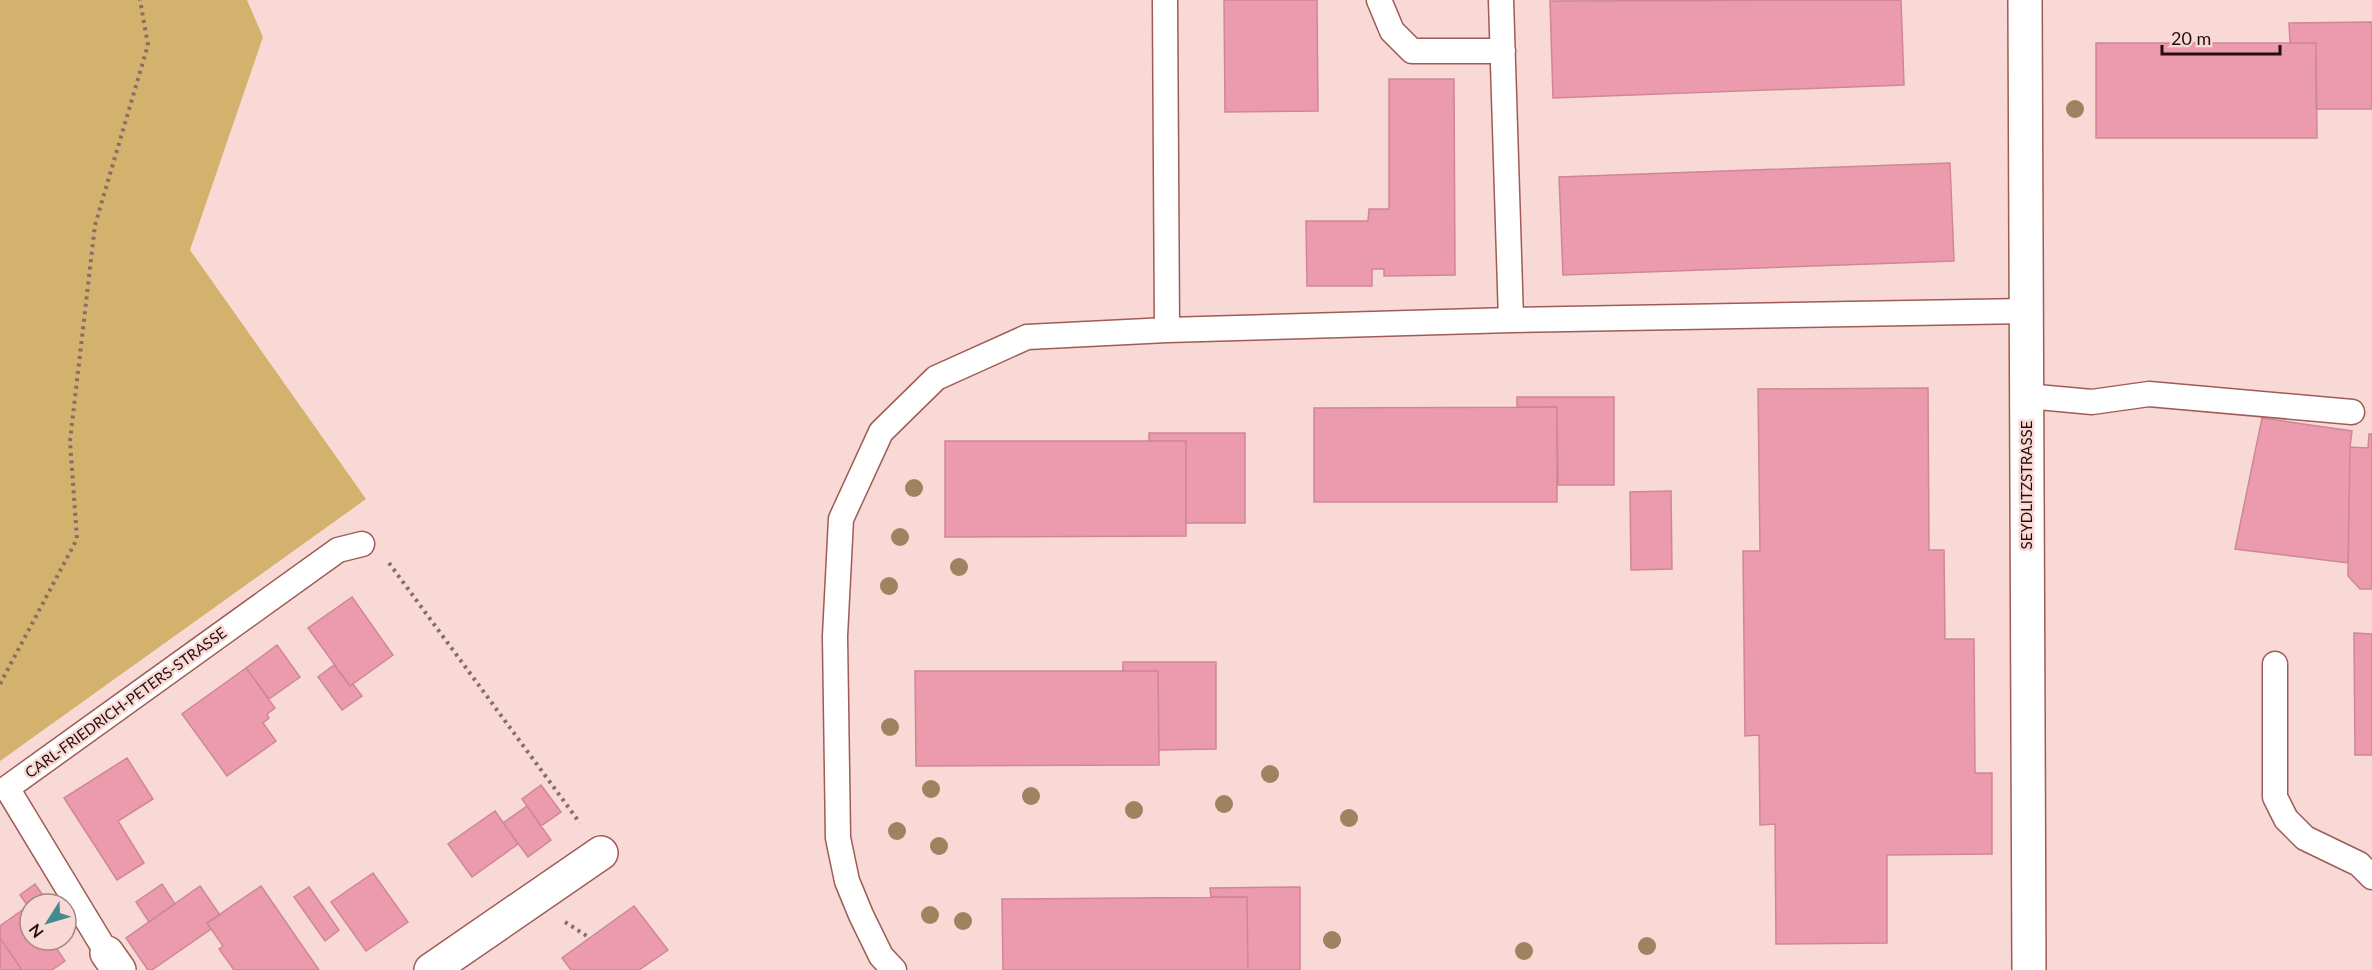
<svg xmlns="http://www.w3.org/2000/svg" width="2372" height="970" font-family="Lato,sans-serif">
	<style>
		.green { fill: #d2b26c }
		.building { fill: #eb9bad; stroke: #ce8796; stroke-width: 1.5 }
		.lines { fill: none; stroke-linecap: round; stroke-linejoin: round }
		.service-casing { stroke: #9f5b56; stroke-width: 27 }
		.minor-casing { stroke: #9f5b56; stroke-width: 36 }
		.path { stroke: #896c69; stroke-width: 4; stroke-dasharray: 3 4.5; stroke-linecap: butt }
		.service { stroke: #fff; stroke-width: 24 }
		.minor { stroke: #fff; stroke-width: 33 }
		.tree { fill: #9e8360 }
		.labels { text-anchor: middle; stroke-width: 5; stroke-linejoin: round; paint-order: stroke }
		.street-label { font-size: 15px; fill: #270d0b; stroke: #f9d9d5 }
	</style>
	<rect width="100%" height="100%" fill="#f9d9d5"/>
	<path class="green" d="M0 0H247L263 37 190 250 366 499 0 761Z"/>
	<path class="building" d="M1224 0H1317L1318 111 1225 112Z
		M1901 0 1904 85 1553 98 1550 1Z
		M2372 22V109H2316V43H2290L2289 23Z
		M2096 43H2316L2317 138H2096Z
		M1389 79H1454L1455 275 1384 276V269H1372V286H1307L1306 221H1368L1369 209H1389Z
		M1950 163 1954 261 1563 275 1559 177Z
		M1928 388 1929 550H1944L1945 639H1974L1975 773H1992V854L1887 855V943L1776 944 1775 824 1760 825 1759 735 1745 736 1743 551H1760L1758 389Z
		M1517 397H1614V485H1558L1557 407H1517Z
		M1557 407V502H1314V408Z
		M2262 418 2352 431 2350 447 2348 563 2235 549Z
		M1149 433H1245V523H1186V441H1149Z
		M2369 434H2372V589H2360L2348 576 2350 447 2368 448Z
		M945 441H1186V536L945 537Z
		M1671 491 1672 569 1631 570 1630 492Z
		M352 597 393 655 350 686 308 628Z
		M2354 633 2372 634V755H2355Z
		M277 645 300 677 269 699 246 668Z
		M1123 662H1216V749L1159 750 1158 671H1123Z
		M334 665 350 686 353 684 362 696 342 710 318 677Z
		M246 668 275 708 267 714 269 718 263 723 276 741 227 776 182 714Z
		M915 671H1158L1159 765 916 766Z
		M127 758 153 799 118 821 144 863 117 880 64 798Z
		M541 785 561 812 541 826 522 799Z
		M527 806 551 840 528 857 503 823Z
		M495 811 518 844 472 877 448 844Z
		M373 873 408 922 366 951 331 902Z
		M35 884 49 904H30V909L20 895Z
		M162 884 175 904 149 922 136 902Z
		M200 886 220 915 207 923 211 929 152 970H148L126 938Z
		M261 886 319 970H234L219 949 223 946 207 923Z
		M309 887 339 930 325 941 294 897Z
		M1300 887V970H1248L1247 897H1211L1210 888Z
		M1247 897 1248 970H1003L1002 899Z
		M28 906 30 909V940H51L65 961 52 970H22L0 938V926Z
		M634 906 668 950 639 970H571L562 958Z
		M0 938 22 970H0Z"/>
	<g class="lines">
		<g class="service-casing">
			<path id="service" d="M1165 0 1167 330
				M1379 0 1392 31 1412 51H1503
				M1511 320 2026 311
				M2026 396 2092 402 2149 394 2352 412
				M2275 664V797L2286 819 2305 838 2359 864 2372 877
				M107 953 7 788 338 550 362 544
				M894 970 881 956 861 915 847 881 838 838 835 636 841 519 881 432 936 378 1027 337 1167 330 1511 320 1501 0"/>
		</g>
		<g class="minor-casing">
			<path id="minor" d="M2025 0 2029 970
				M107 953 119 970
				M431 970 601 853"/>
		</g>
		<path class="path" d="M389 563 580 823
			M0 684 77 539 70 441 95 225 148 45 140 0
			M565 922 590 938"/>
		<use href="#service" class="service"/>
		<use href="#minor" class="minor"/>
	</g>
	<g class="tree">
		<circle cx="2075" cy="109" r="9"/>
		<circle cx="914" cy="488" r="9"/>
		<circle cx="900" cy="537" r="9"/>
		<circle cx="959" cy="567" r="9"/>
		<circle cx="889" cy="586" r="9"/>
		<circle cx="890" cy="727" r="9"/>
		<circle cx="1270" cy="774" r="9"/>
		<circle cx="931" cy="789" r="9"/>
		<circle cx="1031" cy="796" r="9"/>
		<circle cx="1224" cy="804" r="9"/>
		<circle cx="1134" cy="810" r="9"/>
		<circle cx="1349" cy="818" r="9"/>
		<circle cx="897" cy="831" r="9"/>
		<circle cx="939" cy="846" r="9"/>
		<circle cx="930" cy="915" r="9"/>
		<circle cx="963" cy="921" r="9"/>
		<circle cx="1332" cy="940" r="9"/>
		<circle cx="1647" cy="946" r="9"/>
		<circle cx="1524" cy="951" r="9"/>
	</g>
	<g class="labels">
		<g class="street-label">
			<text transform="translate(2027 485) rotate(-90)" y="5">SEYDLITZSTRASSE</text>
			<text transform="translate(126 703) rotate(-36)" y="5">CARL-FRIEDRICH-PETERS-STRASSE</text>
		</g>
	</g>
	<g transform="translate(48 922) rotate(233)"><circle r="28" fill="#f9d9d5" stroke="#a58784" stroke-width="1.5"/>
	<path d="M0-4.5L10 22L0 15L-10 22Z" fill="#438a92"/>
	<text y="-9" font-size="16" font-weight="bold" text-anchor="middle" fill="#270d0b">N</text>
	</g>
	<path d="M2162 45v9h118v-9" fill="none" stroke="#270d0b" stroke-width="3"/>
	<text x="2171" y="45" font-size="18" fill="#270d0b" stroke="#f9d9d5" stroke-width="4.5" paint-order="stroke">20 m</text>
</svg>
